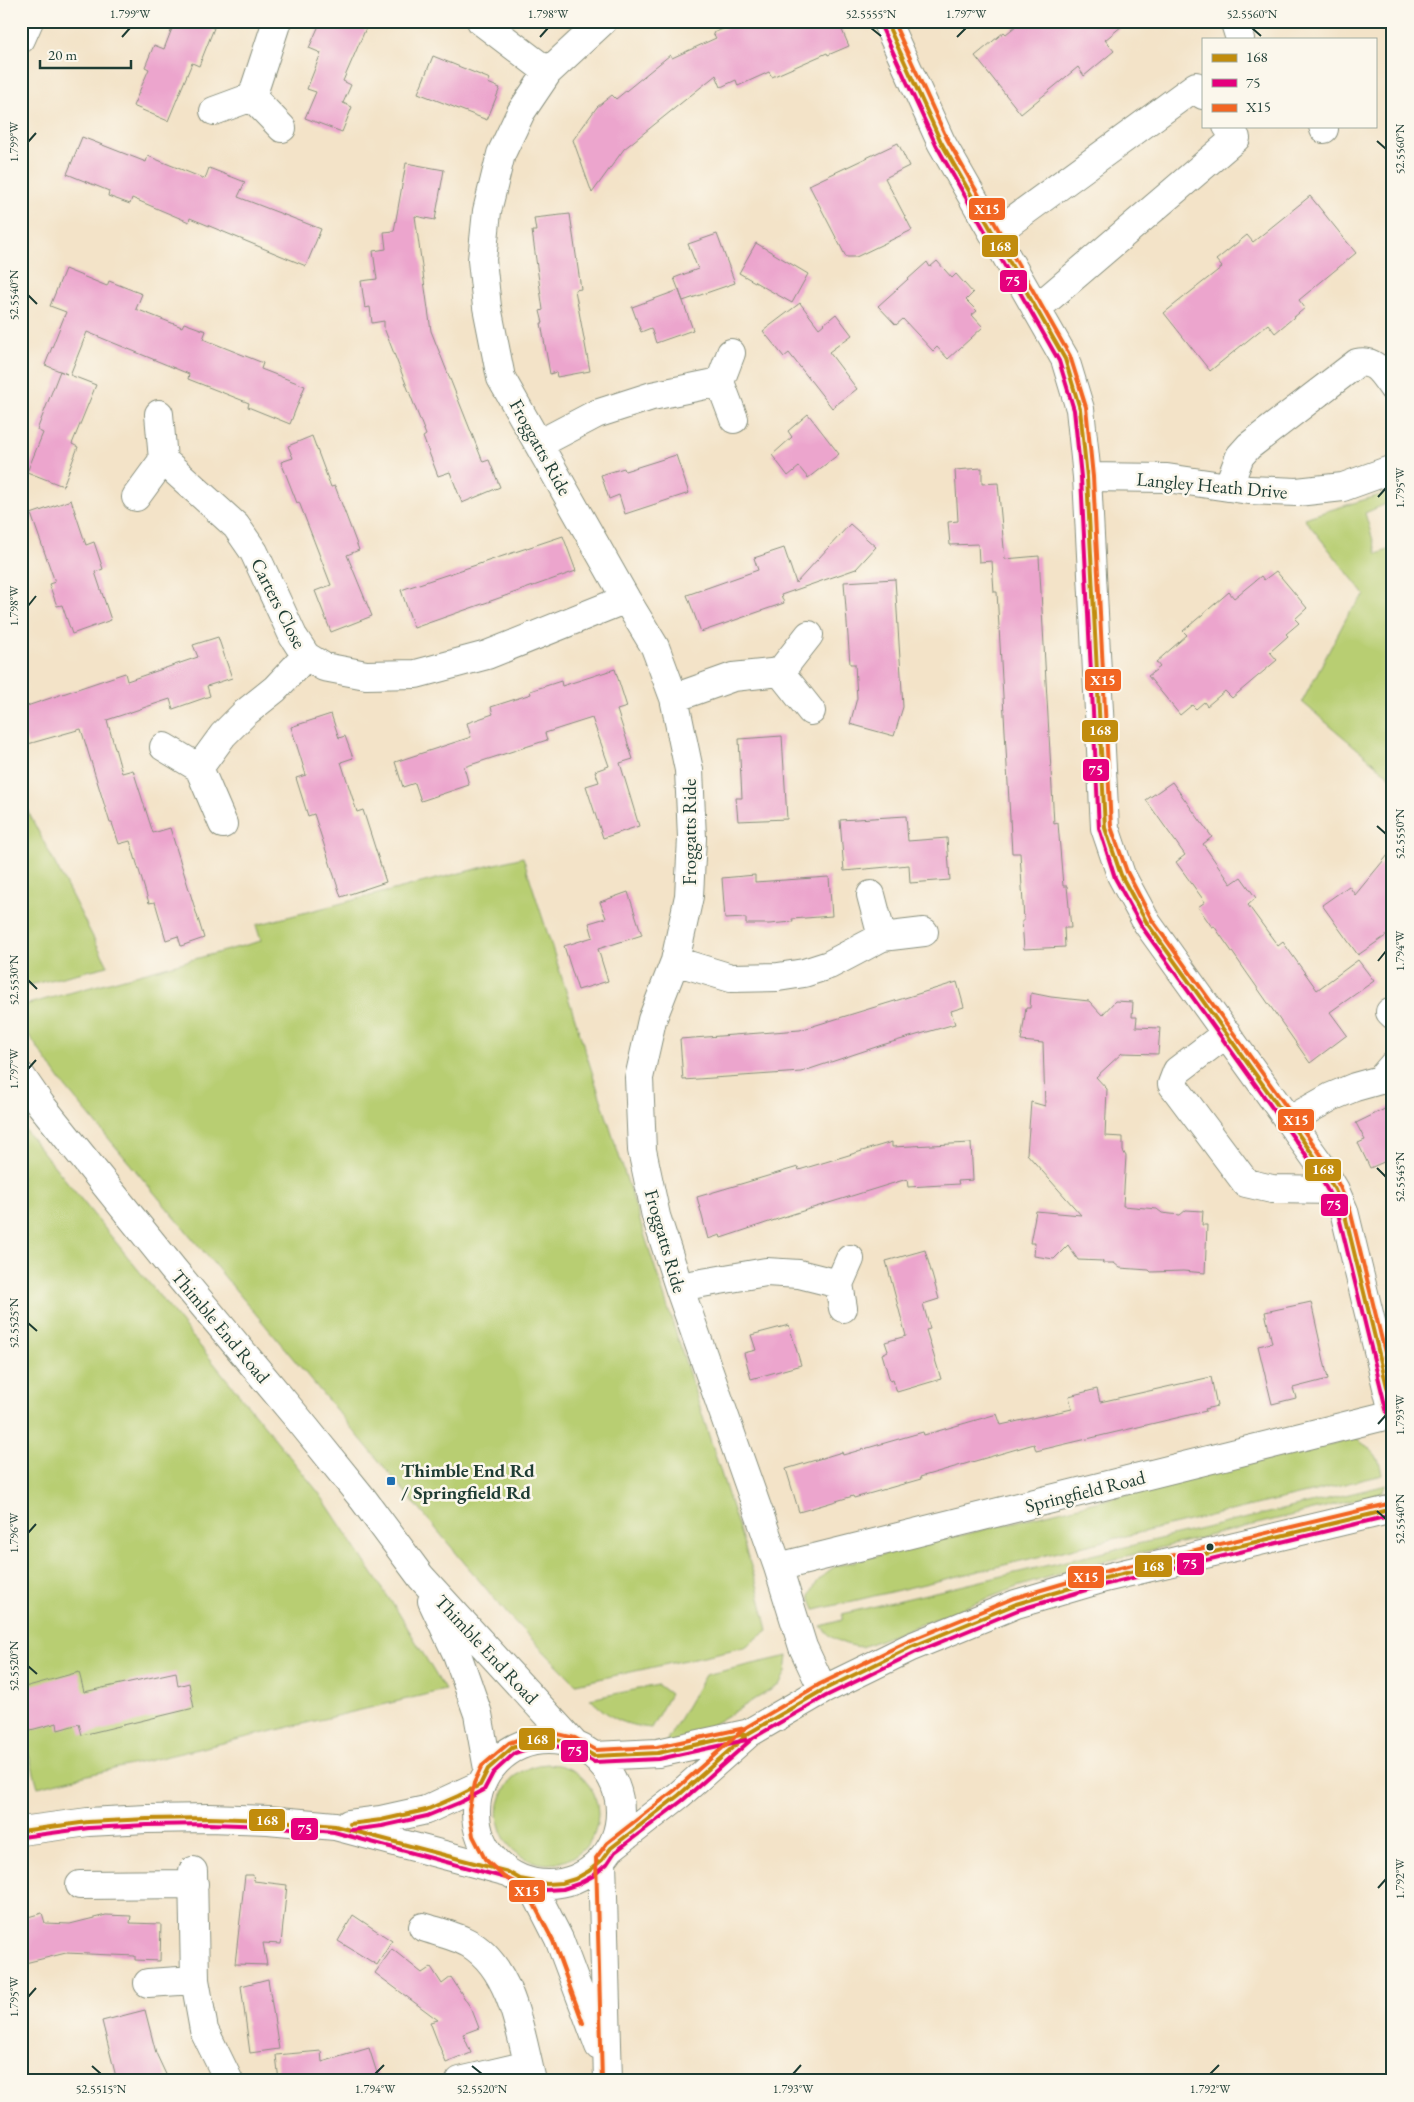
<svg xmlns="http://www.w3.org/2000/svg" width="1414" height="2102" font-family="'EB Garamond',serif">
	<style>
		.green { fill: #b8ce72; stroke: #6c8653 }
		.building { fill: #eca5cd }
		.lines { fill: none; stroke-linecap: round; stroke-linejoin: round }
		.minor-casing { stroke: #89907e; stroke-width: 30 }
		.major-casing { stroke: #89907e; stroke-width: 30 }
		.minor { stroke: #fff; stroke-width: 28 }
		.major { stroke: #fff; stroke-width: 28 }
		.bus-1-casing { stroke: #fbf7ec; stroke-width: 8 }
		.bus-2-casing { stroke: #fbf7ec; stroke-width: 8 }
		.bus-3-casing { stroke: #fbf7ec; stroke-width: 8 }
		.bus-1 { stroke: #c18c0d; stroke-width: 4 }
		.bus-2 { stroke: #e5007d; stroke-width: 4 }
		.bus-3 { stroke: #f26522; stroke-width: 4 }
		.ticks { fill: none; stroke: #1f3d34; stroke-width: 2 }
		.poi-dot { fill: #1f6fb2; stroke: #fbf7ec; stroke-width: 2 }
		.bus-dot { fill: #1f3d34; stroke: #fbf7ec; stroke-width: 2 }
		.labels { text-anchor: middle; stroke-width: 5; stroke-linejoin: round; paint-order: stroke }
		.street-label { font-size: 19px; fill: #1f3d34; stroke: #fbf7ec }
		.poi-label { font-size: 19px; font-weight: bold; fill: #1f3d34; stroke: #fbf7ec; text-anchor: start }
		.line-badge { stroke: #fbf7ec; stroke-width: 2 }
		.badge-label { font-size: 14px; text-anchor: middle; font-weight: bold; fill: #fff }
		.neatline { fill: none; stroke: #1f3d34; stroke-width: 2 }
		.ticks-label { font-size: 12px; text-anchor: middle; fill: #1f3d34 }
	</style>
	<rect width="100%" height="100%" fill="#fbf7ec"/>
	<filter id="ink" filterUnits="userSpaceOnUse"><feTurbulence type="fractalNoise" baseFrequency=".02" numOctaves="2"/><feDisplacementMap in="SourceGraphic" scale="10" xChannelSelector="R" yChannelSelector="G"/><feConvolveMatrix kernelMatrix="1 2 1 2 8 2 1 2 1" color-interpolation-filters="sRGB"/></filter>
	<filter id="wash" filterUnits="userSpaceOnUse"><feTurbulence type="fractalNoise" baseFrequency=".0096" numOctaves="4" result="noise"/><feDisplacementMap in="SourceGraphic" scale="20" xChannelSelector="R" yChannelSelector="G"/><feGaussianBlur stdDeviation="1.12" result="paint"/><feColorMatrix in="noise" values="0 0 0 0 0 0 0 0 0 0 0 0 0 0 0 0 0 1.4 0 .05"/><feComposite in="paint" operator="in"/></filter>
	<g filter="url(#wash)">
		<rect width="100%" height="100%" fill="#f3e3c8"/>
		<path class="green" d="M1393 491V501L1365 513 1377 554 1393 548V779L1302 702 1349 613 1365 595 1304 518Z
			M21 798 108 966 21 987Z
			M523 857 757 1585 768 1630 745 1647 576 1684 509 1616 63 1084 21 1024V1006L261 941 256 925Z
			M21 1125 319 1493 398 1612 445 1690 38 1787 21 1728Z
			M1355 1438C1372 1450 1379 1453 1382 1475L815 1610 810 1596C815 1582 823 1574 836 1566Z
			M1387 1485 1382 1492 1374 1495 1075 1569 1017 1587 862 1647C844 1645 833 1641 821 1626L842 1620V1614Z
			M788 1656 786 1672 779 1685 692 1737 665 1744 705 1675Z
			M658 1685 670 1694 651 1728C623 1725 610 1718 590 1699Z
			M498 1814a50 50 0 1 1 100 0a50 50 0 1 1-100 0Z"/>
		<g id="blocks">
			<path class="building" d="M175 21H196L214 28 199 66 192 63 168 121 133 106 149 69 145 67 154 45 164 49Z
				M321 21H369L343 81 351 85 343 103 352 107 342 132 305 118 316 92 307 89 321 53 309 48Z
				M743 21H838L849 46 828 55 827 53 772 77 769 72 738 86 736 80 721 87 716 75 624 149 592 193 573 140 597 107 612 95 616 99 670 55 672 58 716 38 713 33Z
				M1022 21H1128L1105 40 1114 51 1084 76 1078 67 1021 114 975 56 1004 32 1006 34Z
				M433 56 490 79 488 83 500 88 487 120 418 93Z
				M82 137 146 162 148 156 205 179 209 168 245 182 238 197 321 229 306 266 190 218 189 222 132 198 130 204 108 196 109 191 67 174Z
				M898 143 909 166 885 178 912 230 856 257H846L809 185Z
				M406 163 444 170 435 220 415 216 431 331 483 462 489 460 500 487 462 503 450 472 438 476 423 437 426 435 384 328V321L372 323 370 307 365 308 361 281 377 279 373 251 386 249 384 232 394 231Z
				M1310 196 1356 253 1299 300 1305 308 1275 333 1268 324 1210 371 1164 313 1222 267 1216 260 1247 235 1253 242Z
				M570 214 581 289 575 290 590 371 557 377 556 372 550 374 541 323H543L540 311 543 310 532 231H536L534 218Z
				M717 234 735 283 683 301 674 278 698 269 688 244Z
				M756 243 808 274 792 303 739 273Z
				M937 261 952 278 956 274 973 293 966 300 977 311 972 315 983 327 948 359 937 347 933 351 903 319 896 325 878 306 927 262 930 267Z
				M65 269 107 286 109 281 142 294 136 309 182 327 184 323 206 331 203 339 263 363 261 369 305 386 290 424 248 407 249 403 188 379 189 374 87 332 70 375 96 385 72 444 78 447 63 486 27 472 43 433 37 430 60 371 67 374 45 365 66 312 50 306Z
				M679 290 693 330 656 343 651 328 641 332 632 307Z
				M800 303 819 328 836 314 852 335 829 352 857 389 832 408 789 353 784 357 763 331Z
				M808 414 839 454 808 478 799 467 788 476 772 455 792 437 788 431Z
				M312 436 331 487 335 486 359 550 347 555 372 616 331 632 315 591 331 585 299 502 297 503 281 462 293 458 288 446Z
				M676 455 689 493 625 514 619 495 609 499 601 475 624 468 625 471Z
				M982 468V484L998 483 1005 559 1039 556 1054 824 1058 823 1063 886H1067L1071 928H1064L1065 947 1024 949 1022 921H1024L1020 853H1012L997 592H994L992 561 979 562 978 544 950 545 948 522 958 521 955 470Z
				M71 500 86 545 94 542 103 569 95 572 111 620 72 634 62 605 57 606 49 584 55 582 31 514Z
				M850 524 876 547 856 569 781 595 784 603 701 632 687 595 758 570 754 558 784 548 796 583Z
				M563 536 576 571 414 628 401 590Z
				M1276 571 1307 608 1295 619 1299 623 1286 634 1288 636 1270 652 1277 660 1232 698 1225 691 1207 706 1204 702 1196 709 1192 705 1180 715 1148 676 1160 667 1156 662 1187 635 1183 631 1229 592 1234 598 1261 576 1264 580Z
				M895 579 903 707 894 736 850 724 857 698 855 664H850L844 582Z
				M218 637 232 678 207 686 210 696 173 709 170 699 107 720 122 773 133 770 153 833 170 828 204 938 181 946 178 936 166 940 155 902 149 903 130 841 119 844 112 823H110L81 729 28 744 21 726V708L125 673 127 681 198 657 193 645Z
				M615 669 627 707 617 710 633 759 620 763 639 826 603 838 586 786 599 782 595 771 609 766 592 718 545 733 547 740 464 767 469 785 421 801 415 783 403 787 395 762 471 737 467 723 493 714 491 707 531 694 530 691 561 681 562 686Z
				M331 714 339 738 345 736 353 758 341 762 357 812 363 810 386 882 341 897 314 814 308 816 296 778 306 775 291 727Z
				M782 736 787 819 738 821 736 798H742L739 739Z
				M1172 782 1212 837 1203 844 1231 884 1241 877 1256 898 1248 905 1278 946 1283 942 1317 990 1358 960 1374 981 1330 1012 1347 1035 1310 1063 1214 926 1212 927 1198 907 1205 902 1176 862 1185 855 1146 800Z
				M906 816 908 841 947 838 950 880 910 883 909 865 844 871 840 820Z
				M1393 849V931L1358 955 1322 905 1349 886 1355 895Z
				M755 875V882L829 877 832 916 792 919 793 922 769 924H746V918L725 919 722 878Z
				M628 892 642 935 598 949 608 981 578 990 564 946 593 937 589 923 606 918 600 902Z
				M957 982 964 1007 951 1011 955 1024 882 1045 801 1072 683 1080 680 1039 800 1030Z
				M1031 993 1051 997 1089 1001 1102 1015 1115 1001 1133 1002 1132 1017H1137L1136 1027 1160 1028 1158 1054 1122 1053 1096 1077 1107 1089 1105 1136 1123 1137V1151L1126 1156 1123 1206 1157 1209 1162 1213 1180 1215 1186 1210 1203 1211 1202 1225H1207L1205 1273 1183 1271 1151 1272 1149 1270 1120 1268 1114 1263H1102L1103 1261 1078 1260 1068 1245 1054 1259 1034 1256 1035 1243H1030L1036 1211 1081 1215 1027 1154 1031 1102 1045 1106 1043 1043 1021 1041 1026 1008H1030Z
				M1393 1105V1158L1370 1168 1358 1143 1365 1140 1356 1123Z
				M892 1142V1147L971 1143 973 1180 958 1181 959 1184 908 1187 907 1179 793 1214 721 1238 720 1235 708 1239 697 1197 798 1167 799 1170Z
				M925 1250 939 1299 923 1304 930 1329 926 1330 941 1379 897 1392 893 1380 890 1381 882 1354 888 1351 885 1342 906 1336 886 1261Z
				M1311 1302 1328 1379 1293 1388 1296 1398 1272 1404 1258 1346 1272 1343 1265 1312Z
				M789 1325 801 1365 751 1379 744 1353 756 1350 751 1335Z
				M1211 1377 1217 1406 1205 1409 1206 1411 1036 1451 1034 1444 920 1477 921 1479 854 1498 853 1496 799 1512 786 1469 842 1452 843 1455 923 1432 924 1435 997 1414 1001 1425 1072 1409 1069 1396 1097 1389 1100 1402Z
				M79 1672 84 1692 176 1672 178 1686 189 1683 194 1708 82 1735 79 1724 58 1730 57 1723 27 1731 21 1709V1688Z
				M245 1875H253L254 1881 287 1885 281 1944 263 1943 267 1965 235 1964Z
				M42 1913 45 1923 70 1924 106 1915 131 1916 130 1923 161 1924 160 1961 135 1960V1956L66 1953 21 1964V1919Z
				M353 1915 392 1941 377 1965 338 1941Z
				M392 1949 422 1973 431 1967 442 1984 451 1977 472 2010 479 2028 463 2034 471 2053 446 2063 430 2022 438 2020 375 1973Z
				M268 1979 279 2049 250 2053 241 1986Z
				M145 2010 156 2053 169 2081H117L102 2021Z
				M369 2048 378 2076 361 2081H279L276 2055 321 2051 322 2062Z"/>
		</g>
	</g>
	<g filter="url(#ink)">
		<use href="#blocks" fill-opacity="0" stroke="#89907e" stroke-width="1"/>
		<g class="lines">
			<g class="minor-casing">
				<path id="minor" d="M481 21 548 72
					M603 21 548 72 521 112 501 154 487 211 482 260 487 307 501 378 626 599 655 647 674 698 689 770 692 838 689 896 675 961 652 1020 639 1078 642 1150 656 1216 679 1287 778 1567 803 1647 823 1690
					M886 21 941 142 1065 359 1080 409 1087 477 1105 828 1121 875 1147 923 1319 1163 1335 1190 1344 1211 1393 1412
					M1236 21 1235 23 1240 39
					M252 97 277 21
					M214 111 252 97 282 128
					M1323 126 1324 129
					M994 234 1196 86 1203 95
					M1036 309 1236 138 1227 126
					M731 353 720 382 734 419
					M539 444 596 414 652 396 720 382
					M163 460 236 526 254 552 293 636 306 656 324 667 366 675 416 674 487 655 626 599
					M1087 477 1167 478 1249 490 1297 492 1343 487 1393 469
					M1228 487 1240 456 1249 446 1357 363C1376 359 1383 375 1393 388
					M136 497 163 460 159 414
					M780 672 811 711
					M674 698 733 677 780 672 809 635
					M164 747 199 768 223 824
					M199 768 223 735 245 713 275 689 306 656
					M871 895 882 937
					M675 961 731 978 778 977 804 973 829 965 882 937 924 932
					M1390 1012 1393 1015
					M1227 1033 1177 1071 1172 1084 1246 1183 1272 1189 1335 1190
					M21 1076 41 1105 173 1269 300 1421 363 1499 421 1577 574 1744
					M1290 1120 1331 1097 1355 1087 1380 1080 1393 1065
					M679 1287 766 1272 799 1274 839 1284
					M843 1308 839 1284 850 1259
					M778 1567 1393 1414
					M432 1601 457 1654 478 1714 488 1769
					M476 1812a72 72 0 1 1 144 0a72 72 0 1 1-144 0Z
					M594 1756 658 1753 746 1734
					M349 1824 381 1820 426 1810 480 1785
					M21 1831 88 1822 147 1819 209 1818 268 1820 335 1826 508 1872
					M611 1848 679 1795 749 1733 823 1690 911 1647 1016 1604 1101 1579 1393 1509
					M602 1860 608 2081
					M193 1871 195 1980 204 2030 229 2081
					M530 1882 559 1939 599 2046
					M80 1885 194 1884
					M423 1927C438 1932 457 1936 470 1944 513 1970 521 2036 532 2081
					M148 1983 195 1980
					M460 2081 528 2065"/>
			</g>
			<g class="major-casing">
				<path id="major" d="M21 39 29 21"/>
			</g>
			<use href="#minor" class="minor"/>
			<use href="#major" class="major"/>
			<g class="bus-1-casing">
				<path id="bus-1" d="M886 21 941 142 1065 359 1080 409 1087 477 1105 828 1121 875 1147 923 1319 1163 1335 1190 1344 1211 1393 1411
					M350 1824 381 1820 426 1810 458 1796 480 1785 488 1769 512 1748 537 1739H552L574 1744 594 1756 658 1753 745 1734
					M21 1831 88 1822 147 1819 209 1818 268 1820 335 1826 508 1872 520 1879 547 1884 562 1883 575 1879 589 1871 602 1860 611 1848 679 1795 749 1733 823 1690 911 1647 1016 1604 1101 1579 1393 1509"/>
			</g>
			<g class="bus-2-casing">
				<path id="bus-2" d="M880 24 936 145 1059 361 1074 410 1081 477 1099 828 1115 878 1142 927 1314 1166 1329 1193 1338 1213 1387 1413
					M351 1830 382 1826 427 1816 461 1802 484 1790 493 1773 515 1753 538 1745H551L572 1750 594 1762 659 1759 746 1740
					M22 1837 89 1828 147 1825 209 1824 268 1826 334 1832 506 1878 518 1885 546 1890 563 1889 578 1884 593 1876 607 1864 615 1852 683 1800 753 1738 826 1696 914 1653 1018 1610 1103 1585 1393 1515"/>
			</g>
			<g class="bus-3-casing">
				<path id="bus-3" d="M893 21 947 139 1070 356 1086 407 1093 477 1111 827 1127 872 1152 920 1324 1159 1340 1187 1350 1210 1393 1385
					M583 2023 553 1941 525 1887 504 1877 485 1859 473 1836 469 1809 474 1783 482 1766 509 1743 536 1733H553L575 1738 596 1750 657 1747 745 1728
					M602 2081 596 1858 607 1843 675 1790 745 1728 820 1684 909 1641 1014 1598 1099 1573 1392 1503"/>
			</g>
			<use href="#bus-1" class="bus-1"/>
			<use href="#bus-2" class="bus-2"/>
			<use href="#bus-3" class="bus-3"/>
		</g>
	</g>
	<path class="ticks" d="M871 28 881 36M1252 28 1261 36M122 37 130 28M540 37 548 28M957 37 966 28M1377 141 1386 149M28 142 36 133M28 295 37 304M1378 497 1386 488M28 606 36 596M1377 826 1386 834M1378 961 1386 951M28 980 37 989M28 1069 36 1060M1377 1168 1386 1177M28 1323 37 1331M1378 1424 1386 1415M1377 1511 1386 1519M28 1533 36 1524M28 1666 37 1674M1378 1888 1386 1879M28 1997 36 1988M92 2066 101 2074M472 2066 482 2074M375 2074 384 2065M793 2074 801 2065M1210 2074 1219 2065"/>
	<rect class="poi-dot" x="386" y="1476" width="10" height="10" rx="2.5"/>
	<circle class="bus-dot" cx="1210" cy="1547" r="4.5"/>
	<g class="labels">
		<g class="street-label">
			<text transform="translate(541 447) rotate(61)" y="7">Froggatts Ride</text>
			<text transform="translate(1212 485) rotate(5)" y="7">Langley Heath Drive</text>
			<text transform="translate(279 603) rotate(63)" y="7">Carters Close</text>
			<text transform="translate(689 832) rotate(-90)" y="7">Froggatts Ride</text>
			<text transform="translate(666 1241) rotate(74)" y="7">Froggatts Ride</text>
			<text transform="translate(221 1326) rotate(50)" y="7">Thimble End Road</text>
			<text transform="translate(1085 1491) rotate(-14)" y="7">Springfield Road</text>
			<text transform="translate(487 1649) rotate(47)" y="7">Thimble End Road</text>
		</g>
		<g class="poi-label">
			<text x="401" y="1477">Thimble End Rd<tspan x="401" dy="22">/ Springfield Rd</tspan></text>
		</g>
	</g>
	<g class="line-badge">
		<rect x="968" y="197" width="38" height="24" rx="5" fill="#f26522"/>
		<rect x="981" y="234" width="38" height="24" rx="5" fill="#c18c0d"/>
		<rect x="999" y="269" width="29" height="24" rx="5" fill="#e5007d"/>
		<rect x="1084" y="668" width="38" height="24" rx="5" fill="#f26522"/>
		<rect x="1081" y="719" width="38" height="24" rx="5" fill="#c18c0d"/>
		<rect x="1082" y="758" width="28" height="24" rx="5" fill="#e5007d"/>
		<rect x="1277" y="1108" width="38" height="24" rx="5" fill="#f26522"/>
		<rect x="1304" y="1158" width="38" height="24" rx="5" fill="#c18c0d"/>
		<rect x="1320" y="1193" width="29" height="24" rx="5" fill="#e5007d"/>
		<rect x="1176" y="1552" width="29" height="24" rx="5" fill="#e5007d"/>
		<rect x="1134" y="1554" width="39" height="24" rx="5" fill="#c18c0d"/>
		<rect x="1067" y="1565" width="38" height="24" rx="5" fill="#f26522"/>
		<rect x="518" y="1727" width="38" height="24" rx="5" fill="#c18c0d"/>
		<rect x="560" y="1739" width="29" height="24" rx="5" fill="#e5007d"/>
		<rect x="248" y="1808" width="38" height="24" rx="5" fill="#c18c0d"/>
		<rect x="290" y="1817" width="29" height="24" rx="5" fill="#e5007d"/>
		<rect x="508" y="1879" width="38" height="24" rx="5" fill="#f26522"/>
	</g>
	<g class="badge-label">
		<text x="987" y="214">X15</text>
		<text x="1000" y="251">168</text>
		<text x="1013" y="286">75</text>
		<text x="1103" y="685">X15</text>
		<text x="1100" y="735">168</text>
		<text x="1096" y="775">75</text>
		<text x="1296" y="1125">X15</text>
		<text x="1323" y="1174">168</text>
		<text x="1334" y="1210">75</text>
		<text x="1190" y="1569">75</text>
		<text x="1153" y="1571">168</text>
		<text x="1086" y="1582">X15</text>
		<text x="537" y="1744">168</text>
		<text x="575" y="1756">75</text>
		<text x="267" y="1825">168</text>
		<text x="305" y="1834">75</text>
		<text x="527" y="1896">X15</text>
	</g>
	<rect width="1414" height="2102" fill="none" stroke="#fbf7ec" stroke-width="55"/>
	<rect x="1202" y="38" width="175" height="90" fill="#fbf7ec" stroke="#a3ada2"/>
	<rect x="1212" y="54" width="25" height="8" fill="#c18c0d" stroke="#a3ada2"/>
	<text x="1246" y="62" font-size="15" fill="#1f3d34">168</text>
	<rect x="1212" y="79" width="25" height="8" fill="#e5007d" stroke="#a3ada2"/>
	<text x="1246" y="88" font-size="15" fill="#1f3d34">75</text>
	<rect x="1212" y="104" width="25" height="8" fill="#f26522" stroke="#a3ada2"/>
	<text x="1246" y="112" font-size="15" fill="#1f3d34">X15</text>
	<path d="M40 60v8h91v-8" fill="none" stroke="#1f3d34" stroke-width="2.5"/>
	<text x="48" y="60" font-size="15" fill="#1f3d34" stroke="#fbf7ec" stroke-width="4" paint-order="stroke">20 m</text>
	<rect x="28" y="28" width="1358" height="2046" class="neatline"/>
	<g class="ticks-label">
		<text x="130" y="18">1.799°W</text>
		<text x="548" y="18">1.798°W</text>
		<text x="871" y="18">52.5555°N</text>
		<text x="966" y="18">1.797°W</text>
		<text x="1252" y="18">52.5560°N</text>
		<text transform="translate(14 142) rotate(-90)" y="4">1.799°W</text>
		<text transform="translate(1400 149) rotate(-90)" y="4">52.5560°N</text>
		<text transform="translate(14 295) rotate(-90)" y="4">52.5540°N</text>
		<text transform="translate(1400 488) rotate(-90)" y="4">1.795°W</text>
		<text transform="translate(14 606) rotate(-90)" y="4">1.798°W</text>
		<text transform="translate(1400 834) rotate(-90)" y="4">52.5550°N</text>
		<text transform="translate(1400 951) rotate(-90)" y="4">1.794°W</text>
		<text transform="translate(14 980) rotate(-90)" y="4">52.5530°N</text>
		<text transform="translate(14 1069) rotate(-90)" y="4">1.797°W</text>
		<text transform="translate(1400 1177) rotate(-90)" y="4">52.5545°N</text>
		<text transform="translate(14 1323) rotate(-90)" y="4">52.5525°N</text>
		<text transform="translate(1400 1415) rotate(-90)" y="4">1.793°W</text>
		<text transform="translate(1400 1519) rotate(-90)" y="4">52.5540°N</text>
		<text transform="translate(14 1533) rotate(-90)" y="4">1.796°W</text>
		<text transform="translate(14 1666) rotate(-90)" y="4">52.5520°N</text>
		<text transform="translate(1400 1879) rotate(-90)" y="4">1.792°W</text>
		<text transform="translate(14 1997) rotate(-90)" y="4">1.795°W</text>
		<text x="101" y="2093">52.5515°N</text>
		<text x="375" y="2093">1.794°W</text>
		<text x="482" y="2093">52.5520°N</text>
		<text x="793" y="2093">1.793°W</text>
		<text x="1210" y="2093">1.792°W</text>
	</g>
</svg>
